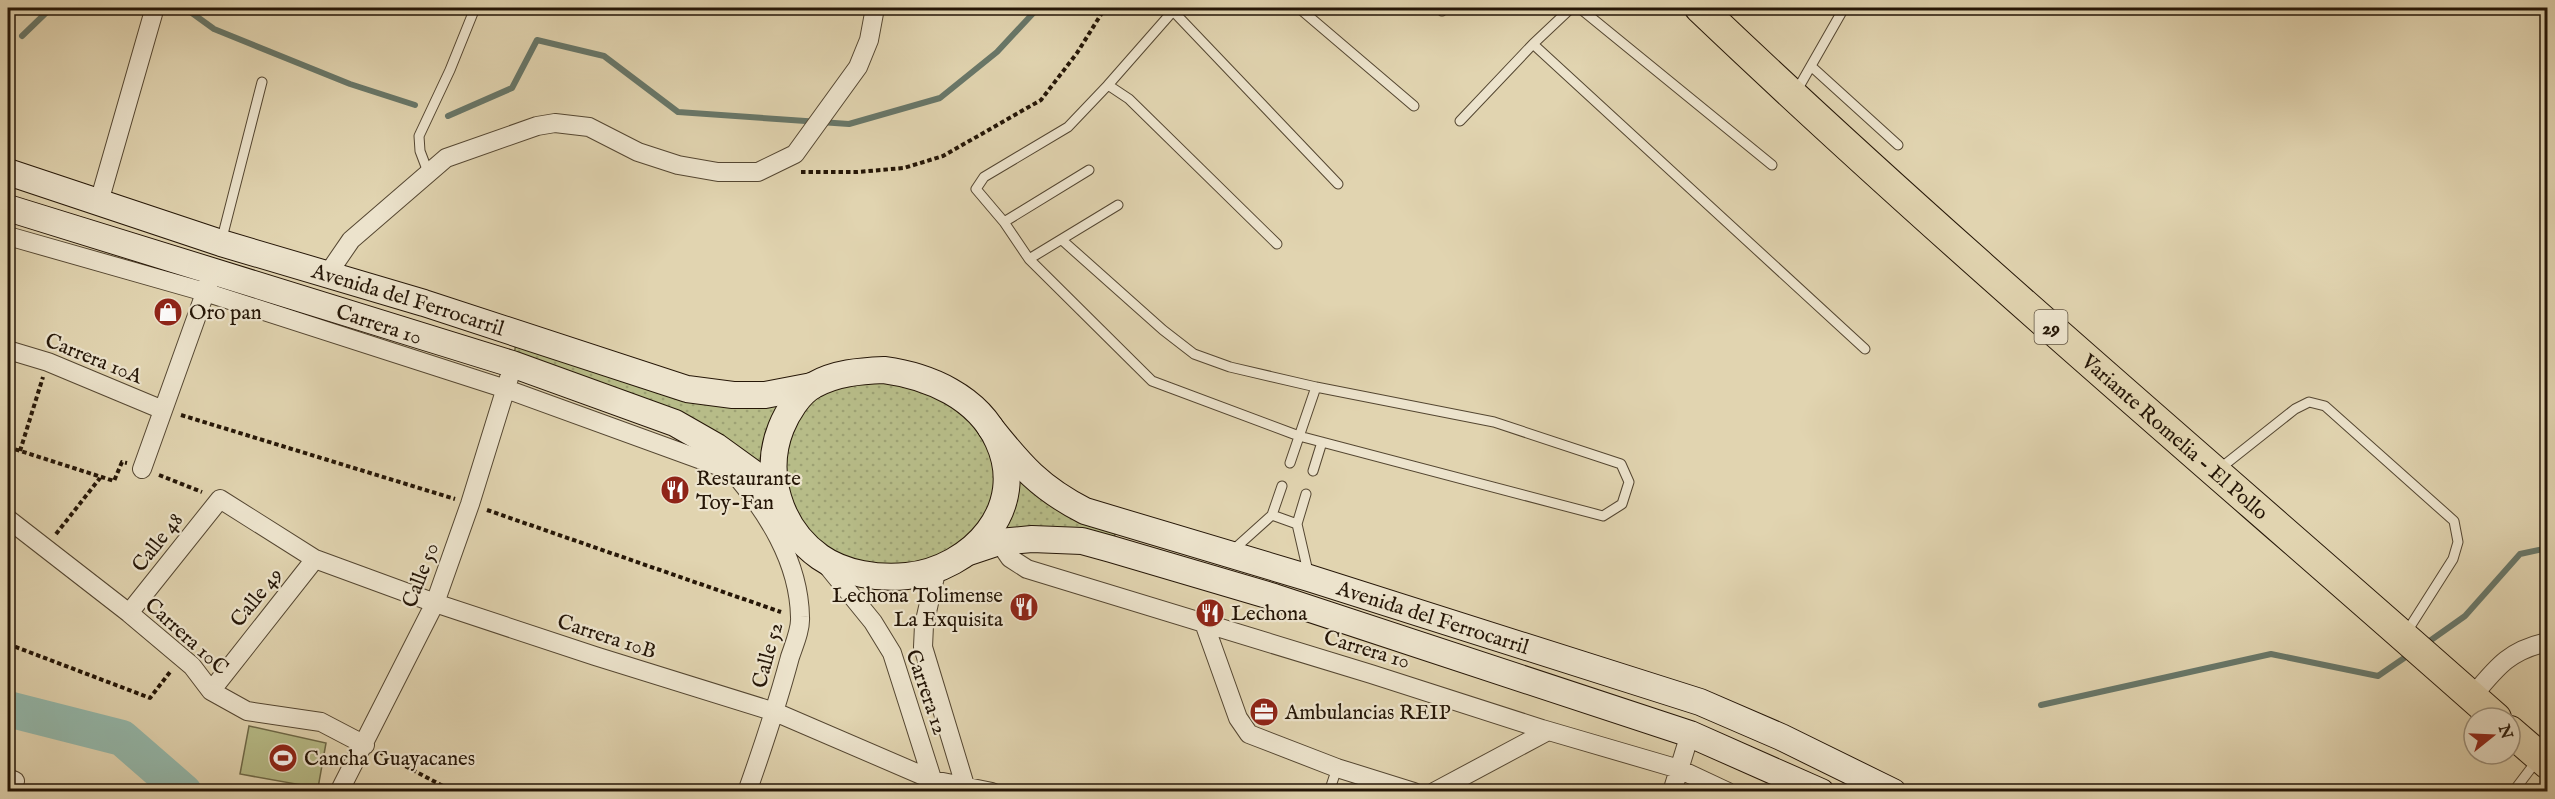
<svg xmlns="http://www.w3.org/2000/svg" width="2555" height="799" font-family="'IM FELL English',serif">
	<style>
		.grass { fill: url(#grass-dots); stroke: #6e6948; stroke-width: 1.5 }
		.pitch { fill: #b7bc88; stroke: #6e6948; stroke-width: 1.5 }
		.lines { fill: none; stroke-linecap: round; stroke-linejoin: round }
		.stream { stroke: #687769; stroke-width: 6 }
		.river { stroke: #94b8ab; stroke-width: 36 }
		.service-casing { stroke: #544631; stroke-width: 11 }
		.minor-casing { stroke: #544631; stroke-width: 20 }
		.secondary-casing { stroke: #251607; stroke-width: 28 }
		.trunk-casing { stroke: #251607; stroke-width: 32 }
		.path { stroke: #251607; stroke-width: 4; stroke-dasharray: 4.5 3; stroke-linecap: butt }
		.service { stroke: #ece3cc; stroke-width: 9 }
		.minor { stroke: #ece3cc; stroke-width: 18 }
		.secondary { stroke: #ece3cc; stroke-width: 26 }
		.trunk { stroke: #e1d4b0; stroke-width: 30 }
		.labels { text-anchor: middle; stroke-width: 4.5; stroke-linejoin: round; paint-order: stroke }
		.shield { fill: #ece3cc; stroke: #615442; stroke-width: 1.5 }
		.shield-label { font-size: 20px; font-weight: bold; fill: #251607 }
		.street-label { font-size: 21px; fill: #251607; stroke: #ece3cc }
		.poi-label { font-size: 21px; fill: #251607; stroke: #ece3cc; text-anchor: start }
	</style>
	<defs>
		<pattern id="grass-dots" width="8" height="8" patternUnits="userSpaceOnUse" patternTransform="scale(1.5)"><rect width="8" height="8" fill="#b7bc88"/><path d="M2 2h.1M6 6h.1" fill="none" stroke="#9da174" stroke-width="1.8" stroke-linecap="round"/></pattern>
	</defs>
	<rect width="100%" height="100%" fill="#e1d4b0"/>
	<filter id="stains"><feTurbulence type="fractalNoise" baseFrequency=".00333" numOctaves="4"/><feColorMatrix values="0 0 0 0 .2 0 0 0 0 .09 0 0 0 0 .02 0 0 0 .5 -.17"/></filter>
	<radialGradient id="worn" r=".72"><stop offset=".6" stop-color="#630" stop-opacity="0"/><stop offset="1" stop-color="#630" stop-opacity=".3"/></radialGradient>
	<path class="grass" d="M517 334 687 389 835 376 932 381 1024 469 1118 523 1111 549 1082 541 953 561 847 570 717 447 513 364Z"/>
	<path class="pitch" d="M249 726 326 743 318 788 240 774Z"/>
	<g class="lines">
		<path class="stream" d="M185 8 214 29 350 84 415 105
			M22 36 51 8
			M448 116 512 88 537 40 604 56 678 112 849 124 940 98 997 52 1038 8
			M2424 645 2465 616 2520 554 2548 548
			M2041 705 2271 654 2378 676 2410 654"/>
		<path class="river" d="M8 709 122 738 184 792"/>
		<g class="service-casing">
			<path id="service" d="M1299 8 1414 106
				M1439 8 1442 11
				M1582 10 1772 165
				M1568 11 1533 44 1865 349
				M1812 67 1898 145
				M1108 85 1173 11 1338 184
				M1796 92 1844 8
				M1460 121 1533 44
				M428 172 420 151 419 136 450 70 475 8
				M1004 222 1089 170
				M1062 240 1163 330 1194 354 1230 367 1316 387 1290 463
				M221 242 262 82
				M1277 244 1129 99 1108 85 1068 127 984 177 976 189 1004 222 1029 259 1152 381 1299 436 1603 516 1622 504 1629 482 1621 464 1494 422 1316 387
				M1029 259 1118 205
				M2218 470 2295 409 2309 402 2325 406 2454 521 2458 542 2453 559 2406 633
				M1313 471 1322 442
				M1306 494 1297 524 1309 576
				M1272 515 1297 524
				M1232 551 1272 515 1282 486
				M1329 792 1337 768
				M2513 792 2538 759"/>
		</g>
		<g class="minor-casing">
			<path id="minor" d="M99 202 153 14
				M8 236 205 292 506 389 732 471C767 512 799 561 800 617 801 629 794 645 790 657 778 702 763 747 747 792
				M327 275 351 240 446 158 537 126 555 123 589 127 638 152 678 165 718 172H758L795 154 858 67 869 40 875 8
				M8 350 48 362 163 410
				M142 469 209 282
				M8 519 129 613 192 666 211 691 247 711 321 722 365 745
				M999 542 1010 558 1027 569 1371 674 1542 729 1679 769 1728 792
				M825 563 873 622 892 653 935 788
				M937 568 924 625 923 647 967 792
				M129 613 220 499 315 559 435 603 595 656 775 712 933 780 992 792
				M1204 623 1238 718 1249 734 1337 768 1414 792
				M211 691 315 559
				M2472 697C2496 668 2509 650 2548 642
				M8 778 15 781
				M339 792 435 603 470 504 509 378
				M1434 792 1548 731
				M1672 792 1690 734"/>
		</g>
		<g class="secondary-casing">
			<g id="secondary">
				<path id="s1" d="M8 172 221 243 424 303 687 389 733 395H765L812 386"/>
				<path d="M8 208 512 364 675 423 717 447 764 481 776 496"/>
				<path d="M884 370C929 376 978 397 998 441 1029 508 972 569 907 576 879 579 844 574 820 557 779 528 763 473 781 428 787 413 799 393 814 385 835 373 860 371 884 370Z"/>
				<path id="s2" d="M990 427C1021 466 1040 488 1085 511L1309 578 1700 702 1781 737 1893 792"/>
				<path d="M969 552 999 542 1032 539 1082 541 1111 549 1274 597 1690 734 1821 792"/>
			</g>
		</g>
		<g class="trunk-casing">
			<g id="trunk">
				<path id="s3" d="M1700 8C1957 253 2230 482 2496 718"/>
				<path d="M2510 731 2548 764"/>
			</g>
		</g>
		<path class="path" d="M801 172H857L904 168 943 156 1041 100 1077 53 1105 8
			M181 415 455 499
			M8 447 114 481 122 462 127 463
			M20 451 43 377
			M159 475 202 492
			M487 510 781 612
			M56 534 100 478
			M8 644 150 698 170 672
			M379 752 454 792"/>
		<use href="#service" class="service"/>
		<use href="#minor" class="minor"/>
		<use href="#secondary" class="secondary"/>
		<use href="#trunk" class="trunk"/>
	</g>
	<defs>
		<g id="shop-disc" transform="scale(1.5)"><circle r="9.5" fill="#8f2418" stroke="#ece3cc"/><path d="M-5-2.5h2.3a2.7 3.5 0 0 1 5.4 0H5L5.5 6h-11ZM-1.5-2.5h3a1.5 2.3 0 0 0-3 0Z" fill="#fff"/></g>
		<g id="restaurant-disc" transform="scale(1.5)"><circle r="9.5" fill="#8f2418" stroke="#ece3cc"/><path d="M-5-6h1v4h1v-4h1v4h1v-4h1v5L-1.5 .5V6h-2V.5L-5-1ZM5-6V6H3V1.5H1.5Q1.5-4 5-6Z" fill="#fff"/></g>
		<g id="office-disc" transform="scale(1.5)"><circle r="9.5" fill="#8f2418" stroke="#ece3cc"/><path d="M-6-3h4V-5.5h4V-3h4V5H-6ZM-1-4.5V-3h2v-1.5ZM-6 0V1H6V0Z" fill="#fff"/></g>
		<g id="stadium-disc" transform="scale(1.5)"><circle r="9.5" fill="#8f2418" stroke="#ece3cc"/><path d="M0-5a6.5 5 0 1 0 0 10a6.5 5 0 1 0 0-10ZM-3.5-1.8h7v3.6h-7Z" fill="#fff"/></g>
	</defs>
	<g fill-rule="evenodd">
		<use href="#shop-disc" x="168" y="312"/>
		<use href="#restaurant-disc" x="675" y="490"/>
		<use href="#restaurant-disc" x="1024" y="607"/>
		<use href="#restaurant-disc" x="1210" y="613"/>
		<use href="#office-disc" x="1264" y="712"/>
		<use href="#stadium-disc" x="283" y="758"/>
	</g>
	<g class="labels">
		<rect class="shield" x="2034.5" y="310" width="33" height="34" rx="4.5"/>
		<g class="shield-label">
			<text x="2051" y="334">29</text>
		</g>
		<g class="street-label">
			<text dy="7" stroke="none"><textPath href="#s1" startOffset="420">Avenida del Ferrocarril</textPath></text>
			<text transform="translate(379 324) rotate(18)" y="7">Carrera 10</text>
			<text transform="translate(94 358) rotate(22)" y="7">Carrera 10A</text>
			<text dy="7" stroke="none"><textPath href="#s3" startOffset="640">Variante Romelia - El Pollo</textPath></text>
			<text transform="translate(157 542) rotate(-52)" y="7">Calle 48</text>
			<text transform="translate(420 575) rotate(-69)" y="7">Calle 50</text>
			<text transform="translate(256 597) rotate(-51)" y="7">Calle 49</text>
			<text dy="7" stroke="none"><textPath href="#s2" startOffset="492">Avenida del Ferrocarril</textPath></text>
			<text transform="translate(187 636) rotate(42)" y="7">Carrera 10C</text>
			<text transform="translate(607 636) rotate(18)" y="7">Carrera 10B</text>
			<text transform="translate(1367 649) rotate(17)" y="7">Carrera 10</text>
			<text transform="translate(767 655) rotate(-75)" y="7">Calle 52</text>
			<text transform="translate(927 692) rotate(71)" y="7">Carrera 12</text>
		</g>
		<g class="poi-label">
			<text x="189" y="319">Oro pan</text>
			<text x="696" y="485">Restaurante<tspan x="696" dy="24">Toy-Fan</tspan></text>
			<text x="1003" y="602" text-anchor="end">Lechona Tolimense<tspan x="1003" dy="24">La Exquisita</tspan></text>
			<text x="1231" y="620">Lechona</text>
			<text x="1285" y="719">Ambulancias REIP</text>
			<text x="304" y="765">Cancha Guayacanes</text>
		</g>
	</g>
	<rect width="2555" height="799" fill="none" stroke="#e1d4b0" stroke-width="30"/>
	<rect x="9" y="9" width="2537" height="781" fill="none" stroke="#251607" stroke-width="3"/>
	<rect x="15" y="15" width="2525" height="769" fill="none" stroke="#251607" stroke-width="1.5"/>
	<g transform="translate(2492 736) rotate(72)"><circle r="28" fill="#ece3cc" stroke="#9c917d" stroke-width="1.5"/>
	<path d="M0-4.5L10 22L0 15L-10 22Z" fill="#8f2418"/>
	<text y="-9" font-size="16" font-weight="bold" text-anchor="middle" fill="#251607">N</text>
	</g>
	<rect width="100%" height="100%" filter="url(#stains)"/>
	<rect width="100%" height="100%" fill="url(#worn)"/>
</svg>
